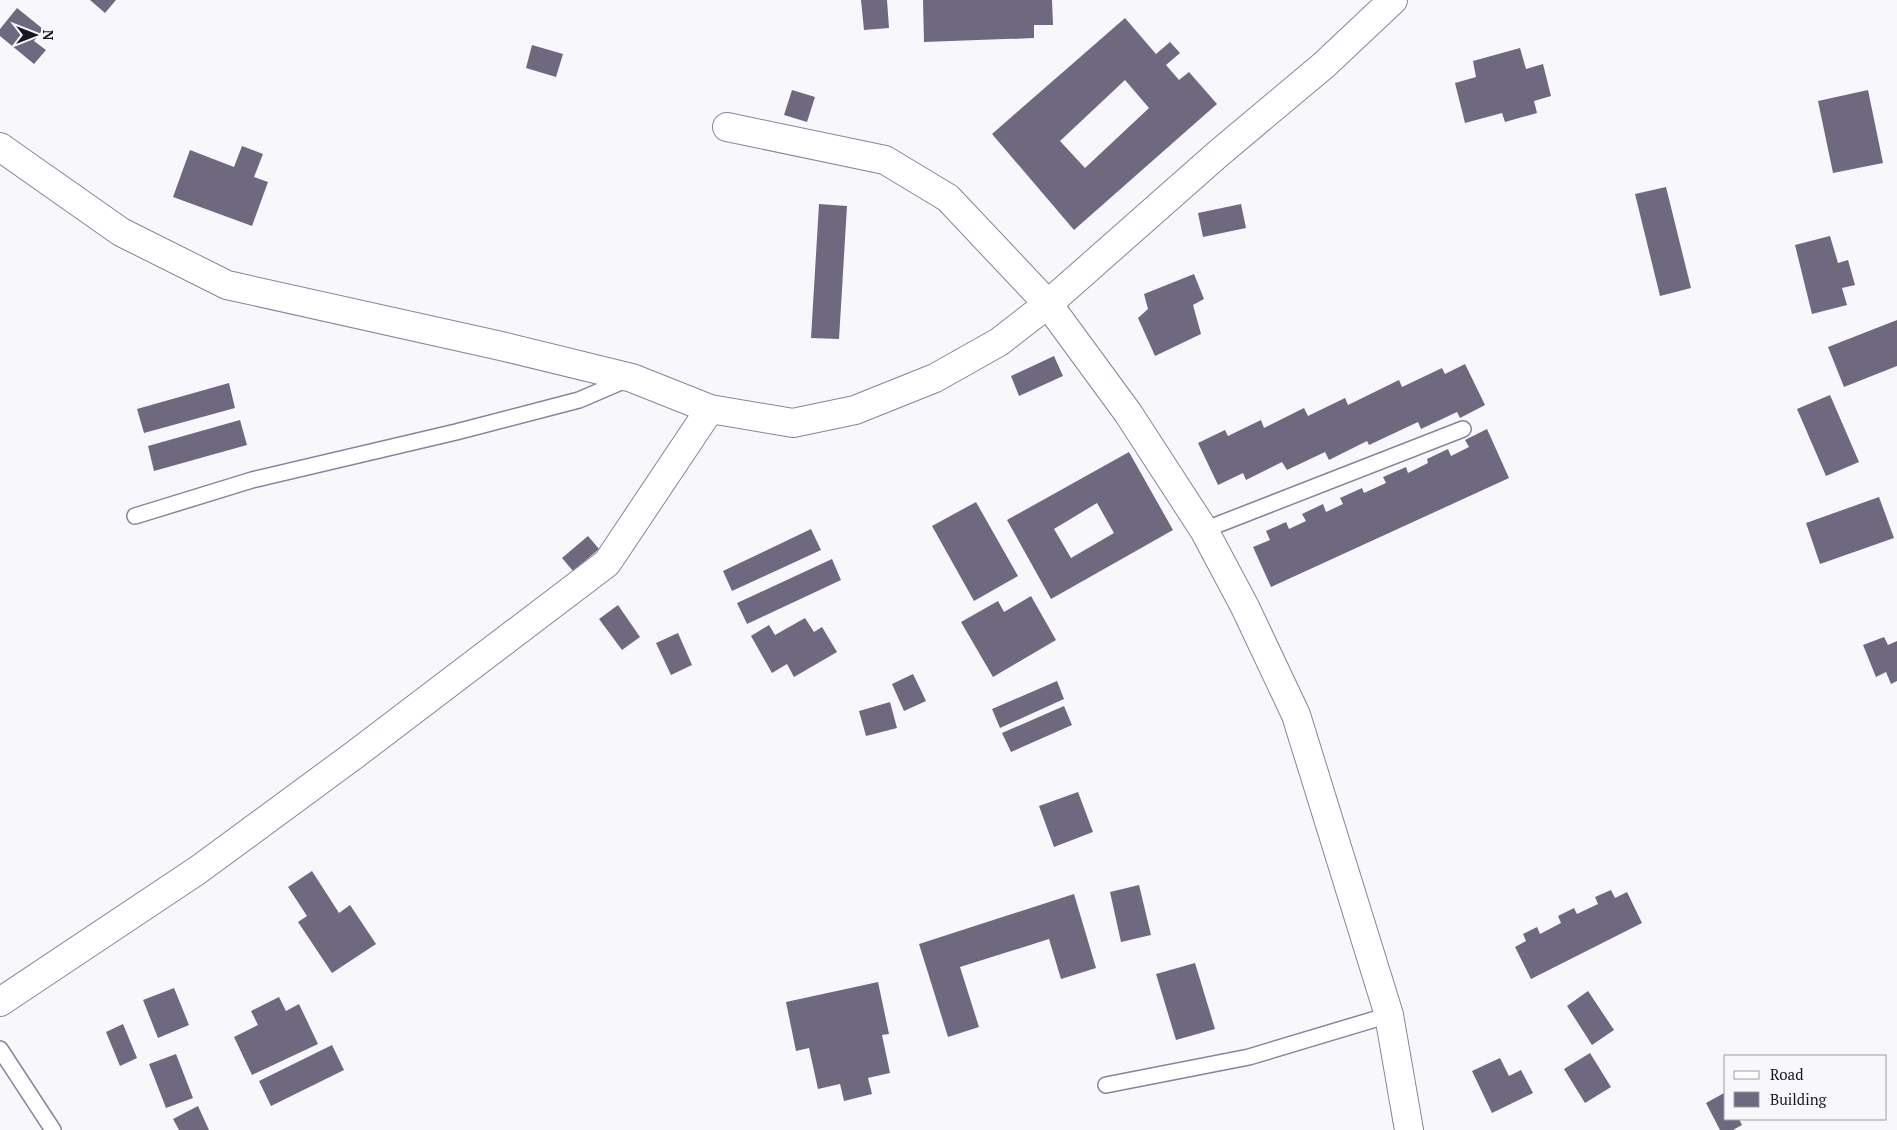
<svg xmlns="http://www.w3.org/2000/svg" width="1897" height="1130" font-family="'PT Serif',serif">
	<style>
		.building { fill: #6f6980; fill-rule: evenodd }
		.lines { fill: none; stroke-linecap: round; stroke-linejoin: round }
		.service-casing { stroke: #89839b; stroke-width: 18 }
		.minor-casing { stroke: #89839b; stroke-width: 30 }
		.service { stroke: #fff; stroke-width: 15 }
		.minor { stroke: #fff; stroke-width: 28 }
	</style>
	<rect width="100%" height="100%" fill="#f8f7fc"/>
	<path class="building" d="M90 0H116L105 13Z
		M861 0H887L889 28 864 30Z
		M923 0H1052L1053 25H1034V38L924 42Z
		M17 8 43 29 34 41 46 50 34 64 0 36V29Z
		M1125 18 1156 54 1170 42 1180 53 1166 65 1179 80 1189 72 1217 104 1074 230 992 134ZM1125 80 1149 108 1085 168 1060 141Z
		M532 45 563 54 556 77 526 68Z
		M1520 48 1526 69 1543 64 1551 96 1534 101 1537 113 1505 122 1502 113 1465 123 1455 83 1476 77 1473 61Z
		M792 90 815 97 807 122 784 115Z
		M1868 90 1883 163 1833 173 1818 101Z
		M242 146 263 154 254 177 268 182 252 226 173 197 190 150 234 167Z
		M1666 187 1691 288 1660 296 1635 194Z
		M819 204 847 206 839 339 811 338Z
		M1241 204 1246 228 1203 237 1198 213Z
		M1830 236 1838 263 1848 260 1855 285 1842 288 1847 305 1812 314 1795 245Z
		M1194 274 1204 299 1193 305 1201 334 1155 356 1138 318 1148 309 1144 294Z
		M1897 320V366L1844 387 1828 347Z
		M1054 356 1063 376 1019 396 1011 376Z
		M1465 364 1485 405 1460 418 1457 412 1421 429 1418 422 1369 445 1367 441 1329 460 1325 452 1287 470 1282 462 1246 480 1243 473 1218 485 1198 443 1225 430 1228 436 1261 420 1264 428 1304 408 1308 416 1345 398 1348 405 1399 380 1402 387 1442 368 1445 374Z
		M229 383 235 408 144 433 137 409Z
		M1830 395 1859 462 1826 476 1797 409Z
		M240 420 247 445 154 471 148 446Z
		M1487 429 1509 478 1271 587 1253 547 1270 540 1266 531 1286 522 1289 529 1306 521 1302 514 1323 504 1326 512 1343 504 1340 498 1362 488 1364 493 1386 483 1383 477 1406 467 1408 473 1428 463 1427 459 1448 449 1451 456 1469 447 1465 440Z
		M1129 452 1173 530 1051 599 1007 520ZM1097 503 1114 533 1071 558 1054 529Z
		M1879 497 1894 538 1820 564 1806 523Z
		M976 502 1018 576 974 601 932 526Z
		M811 529 821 550 732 591 723 571Z
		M588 536 599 549 573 571 562 558Z
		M832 559 841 580 747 624 737 603Z
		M1031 596 1056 640 993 677 961 622 998 601 1004 612Z
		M618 605 640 637 622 650 599 619Z
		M805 618 814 632 822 627 837 652 794 677 787 664 772 673 751 636 769 625 775 635Z
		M678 633 692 665 671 675 656 643Z
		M1884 637 1888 645 1897 641V681L1891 684 1886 672 1876 677 1863 645Z
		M913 674 926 701 904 711 892 684Z
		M1057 681 1064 699 1000 728 992 709Z
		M890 702 897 728 866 736 859 711Z
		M1064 706 1072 725 1011 752 1002 733Z
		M1078 792 1093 832 1054 847 1039 806Z
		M312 871 339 913 350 905 376 944 332 973 298 922 307 916 288 887Z
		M1139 885 1151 935 1121 942 1110 892Z
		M1611 890 1615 898 1627 892 1642 923 1531 979 1515 947 1526 941 1523 934 1537 927 1540 934 1561 923 1558 916 1574 908 1577 914 1598 904 1595 897Z
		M1074 894 1096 968 1061 979 1049 939 960 967 979 1027 948 1037 919 944Z
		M1195 963 1215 1029 1176 1040 1156 974Z
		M878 982 889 1034 882 1035 890 1073 868 1078 872 1094 844 1101 840 1084 818 1089 809 1048 796 1051 786 1002Z
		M174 988 189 1025 158 1038 143 1000Z
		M1588 991 1614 1030 1592 1045 1567 1006Z
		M279 997 286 1011 299 1004 318 1044 252 1075 234 1037 258 1025 251 1011Z
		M123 1024 137 1058 120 1066 106 1032Z
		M332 1045 344 1070 271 1106 259 1081Z
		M1590 1053 1611 1087 1585 1103 1564 1069Z
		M176 1054 193 1098 166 1108 149 1064Z
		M1500 1058 1509 1076 1521 1070 1533 1093 1492 1113 1472 1071Z
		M1726 1092V1119H1739L1742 1125 1733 1130H1720L1706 1103Z
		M198 1106 209 1130H179L173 1119Z"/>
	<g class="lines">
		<g class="service-casing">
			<path id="service" d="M135 516 252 480 456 432 579 400 628 379
				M1204 530 1463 429
				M0 1049 53 1130
				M1106 1085 1249 1057 1389 1015"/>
		</g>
		<g class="minor-casing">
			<path id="minor" d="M727 127 885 160 948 198 1048 304 1128 413 1204 530 1245 607 1296 715 1389 1015 1409 1130
				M0 147 121 232 227 285 501 346 632 378 710 409 793 423 855 410 935 378 999 342 1048 304 1219 153 1324 65 1393 0
				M0 1002 198 870 353 756 607 563 710 409"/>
		</g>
		<use href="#service" class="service"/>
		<use href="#minor" class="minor"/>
	</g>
	<rect x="1724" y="1055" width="162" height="65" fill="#f8f7fc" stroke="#9e9da4"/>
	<rect x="1734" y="1071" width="25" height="8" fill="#ffffff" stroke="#9e9da4"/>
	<text x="1770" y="1080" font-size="15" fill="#18161f">Road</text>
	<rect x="1734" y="1092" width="25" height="15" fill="#6f6980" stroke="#9e9da4"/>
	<text x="1770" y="1105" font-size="15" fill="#18161f">Building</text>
	<g transform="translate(35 35) rotate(90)" stroke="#f8f7fc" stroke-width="4" paint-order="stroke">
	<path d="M0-4L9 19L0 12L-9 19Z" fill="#18161f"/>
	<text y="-8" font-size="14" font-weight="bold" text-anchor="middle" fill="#18161f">N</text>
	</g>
</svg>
